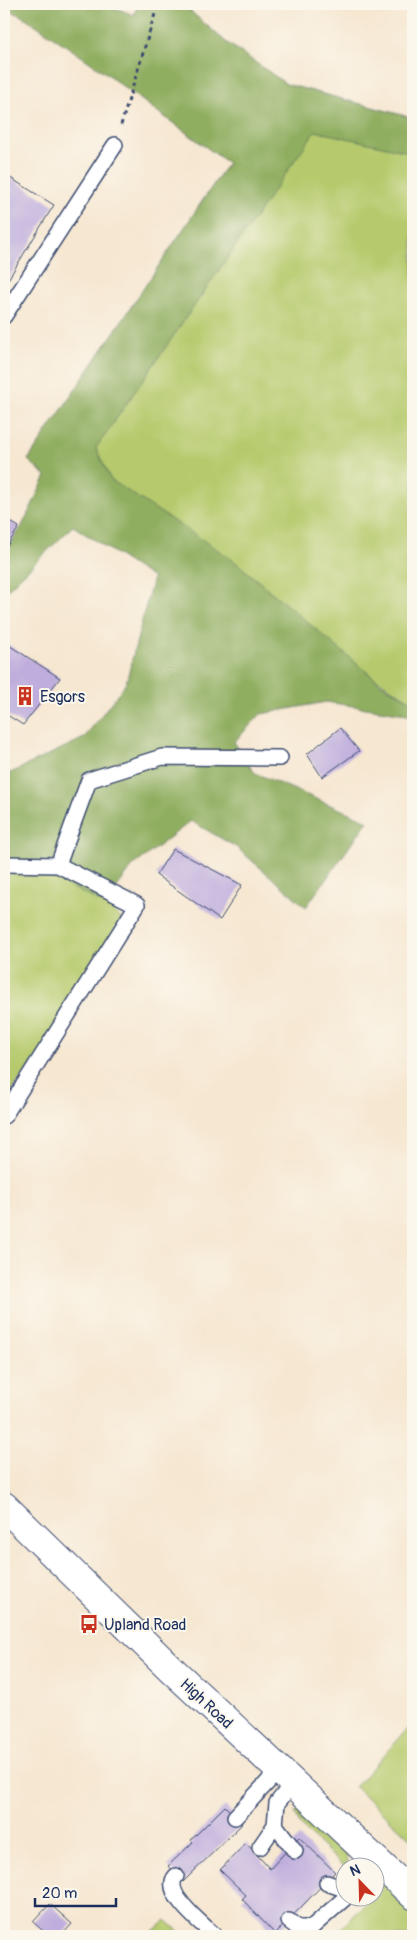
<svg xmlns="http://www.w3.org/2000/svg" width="417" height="1940" font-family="Pangolin,sans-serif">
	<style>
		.green { fill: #b6ca6d; stroke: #687c66 }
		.forest { fill: #90ae60; stroke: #566e5f }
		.building { fill: #bfaedd }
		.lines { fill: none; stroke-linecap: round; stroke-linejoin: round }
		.lane-casing { stroke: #3c4b6f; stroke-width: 18 }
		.secondary-casing { stroke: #3c4b6f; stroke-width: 30 }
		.path { stroke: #3c4b6f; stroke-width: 3; stroke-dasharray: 4 4; stroke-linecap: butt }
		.lane { stroke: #fff; stroke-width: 15 }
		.secondary { stroke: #fff; stroke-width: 28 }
		.labels { text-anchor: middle; stroke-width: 4; stroke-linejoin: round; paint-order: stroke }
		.poi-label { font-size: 16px; fill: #1b2f5e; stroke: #fbf7ec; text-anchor: start }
		.street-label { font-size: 16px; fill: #1b2f5e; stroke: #fbf7ec }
	</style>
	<rect width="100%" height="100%" fill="#fbf7ec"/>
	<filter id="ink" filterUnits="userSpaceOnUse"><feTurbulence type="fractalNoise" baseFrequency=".02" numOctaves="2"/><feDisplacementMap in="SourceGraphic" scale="10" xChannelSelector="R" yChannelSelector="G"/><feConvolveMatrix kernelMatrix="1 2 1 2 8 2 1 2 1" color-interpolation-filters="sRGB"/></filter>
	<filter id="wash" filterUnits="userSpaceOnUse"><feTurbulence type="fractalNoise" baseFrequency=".0096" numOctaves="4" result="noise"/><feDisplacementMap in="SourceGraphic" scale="20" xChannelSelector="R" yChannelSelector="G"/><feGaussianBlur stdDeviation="1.12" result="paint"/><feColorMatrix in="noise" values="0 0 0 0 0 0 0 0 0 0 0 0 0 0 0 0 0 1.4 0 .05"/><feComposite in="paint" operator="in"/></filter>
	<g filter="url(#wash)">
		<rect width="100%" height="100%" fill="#f6e7d1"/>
		<path class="green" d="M138 4H182L226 42 286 84 413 118V702L28 460 228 163 113 79Z
			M4 867H33L106 903 132 930 4 1101Z
			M413 1723V1841L355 1787Z
			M300 1810 310 1812 346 1848 348 1862 346 1865 341 1864 300 1825 295 1812Z
			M392 1876 413 1895V1936H334L371 1898H374L375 1894Z
			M166 1920 184 1936H147Z"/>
		<path class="forest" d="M4 4H105L134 15 138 4H182L226 42 286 84 413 118V153L315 131 96 448 111 480 233 560 380 683 413 702V715L326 702 261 714 234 742 255 773 368 821 306 907 236 847 191 821 133 866 104 904 29 866H4V776L84 738 126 683 153 578 73 526 4 593V553L22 526 46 476 28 460 228 163 113 79V78L27 19 4 7Z"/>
		<g id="blocks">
			<path class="building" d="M4 174 54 205 4 286Z
				M4 518 19 527 4 551Z
				M4 642 60 678 23 725 4 713Z
				M340 728 359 751 322 777 307 754Z
				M173 849 242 885 220 920 156 875Z
				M225 1806 242 1824 183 1882 168 1866 193 1842 191 1840Z
				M299 1837 335 1872 275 1934 242 1899 246 1895 220 1870 246 1843 270 1869Z
				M50 1904 72 1924 61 1936H49L33 1922Z"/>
		</g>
	</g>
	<g filter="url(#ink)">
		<use href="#blocks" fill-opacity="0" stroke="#3c4b6f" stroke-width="1"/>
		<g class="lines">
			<g class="lane-casing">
				<path id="lane" d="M4 316 115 145
					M4 864 58 865
					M4 1116 137 905 58 865 89 780 162 757 280 758
					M293 1783 277 1803 275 1825 295 1851
					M235 1817 279 1770
					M260 1847 275 1825
					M176 1876C161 1893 203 1924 215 1936
					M327 1883 344 1889
					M289 1921 298 1928H311L345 1898"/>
			</g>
			<g class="secondary-casing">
				<path id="secondary" d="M4 1506 170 1668 413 1895"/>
			</g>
			<path class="path" d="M121 125 158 4"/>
			<use href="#lane" class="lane"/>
			<use href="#secondary" class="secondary"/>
		</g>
	</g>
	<defs>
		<g id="building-bare" transform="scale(1.5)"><path d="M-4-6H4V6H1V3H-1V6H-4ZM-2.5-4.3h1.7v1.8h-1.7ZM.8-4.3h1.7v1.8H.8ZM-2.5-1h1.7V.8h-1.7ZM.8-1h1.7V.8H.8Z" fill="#c8321e" stroke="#fbf7ec" stroke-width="2.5" paint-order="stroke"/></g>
		<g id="bus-bare" transform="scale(1.5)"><path d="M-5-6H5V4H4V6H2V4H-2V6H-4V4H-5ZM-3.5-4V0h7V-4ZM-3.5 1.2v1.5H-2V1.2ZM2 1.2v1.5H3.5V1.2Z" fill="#c8321e" stroke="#fbf7ec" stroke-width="2.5" paint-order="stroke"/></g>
	</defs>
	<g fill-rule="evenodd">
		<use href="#building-bare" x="25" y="696"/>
		<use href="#bus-bare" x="89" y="1624"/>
	</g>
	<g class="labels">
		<g class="poi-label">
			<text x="40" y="702">Esgors</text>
			<text x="104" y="1630">Upland Road</text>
		</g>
		<g class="street-label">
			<text transform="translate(207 1703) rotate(43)" y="6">High Road</text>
		</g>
	</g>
	<rect width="417" height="1940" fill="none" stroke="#fbf7ec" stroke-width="20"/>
	<g transform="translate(360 1882) rotate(337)"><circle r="24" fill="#fbf7ec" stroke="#a1a7b3"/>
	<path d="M0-4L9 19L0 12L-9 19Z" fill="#c8321e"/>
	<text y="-8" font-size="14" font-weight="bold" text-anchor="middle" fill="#1b2f5e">N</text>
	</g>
	<path d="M35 1898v8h81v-8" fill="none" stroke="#1b2f5e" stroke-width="2.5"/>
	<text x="42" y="1898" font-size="15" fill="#1b2f5e" stroke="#fbf7ec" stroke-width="4" paint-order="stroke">20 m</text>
</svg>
